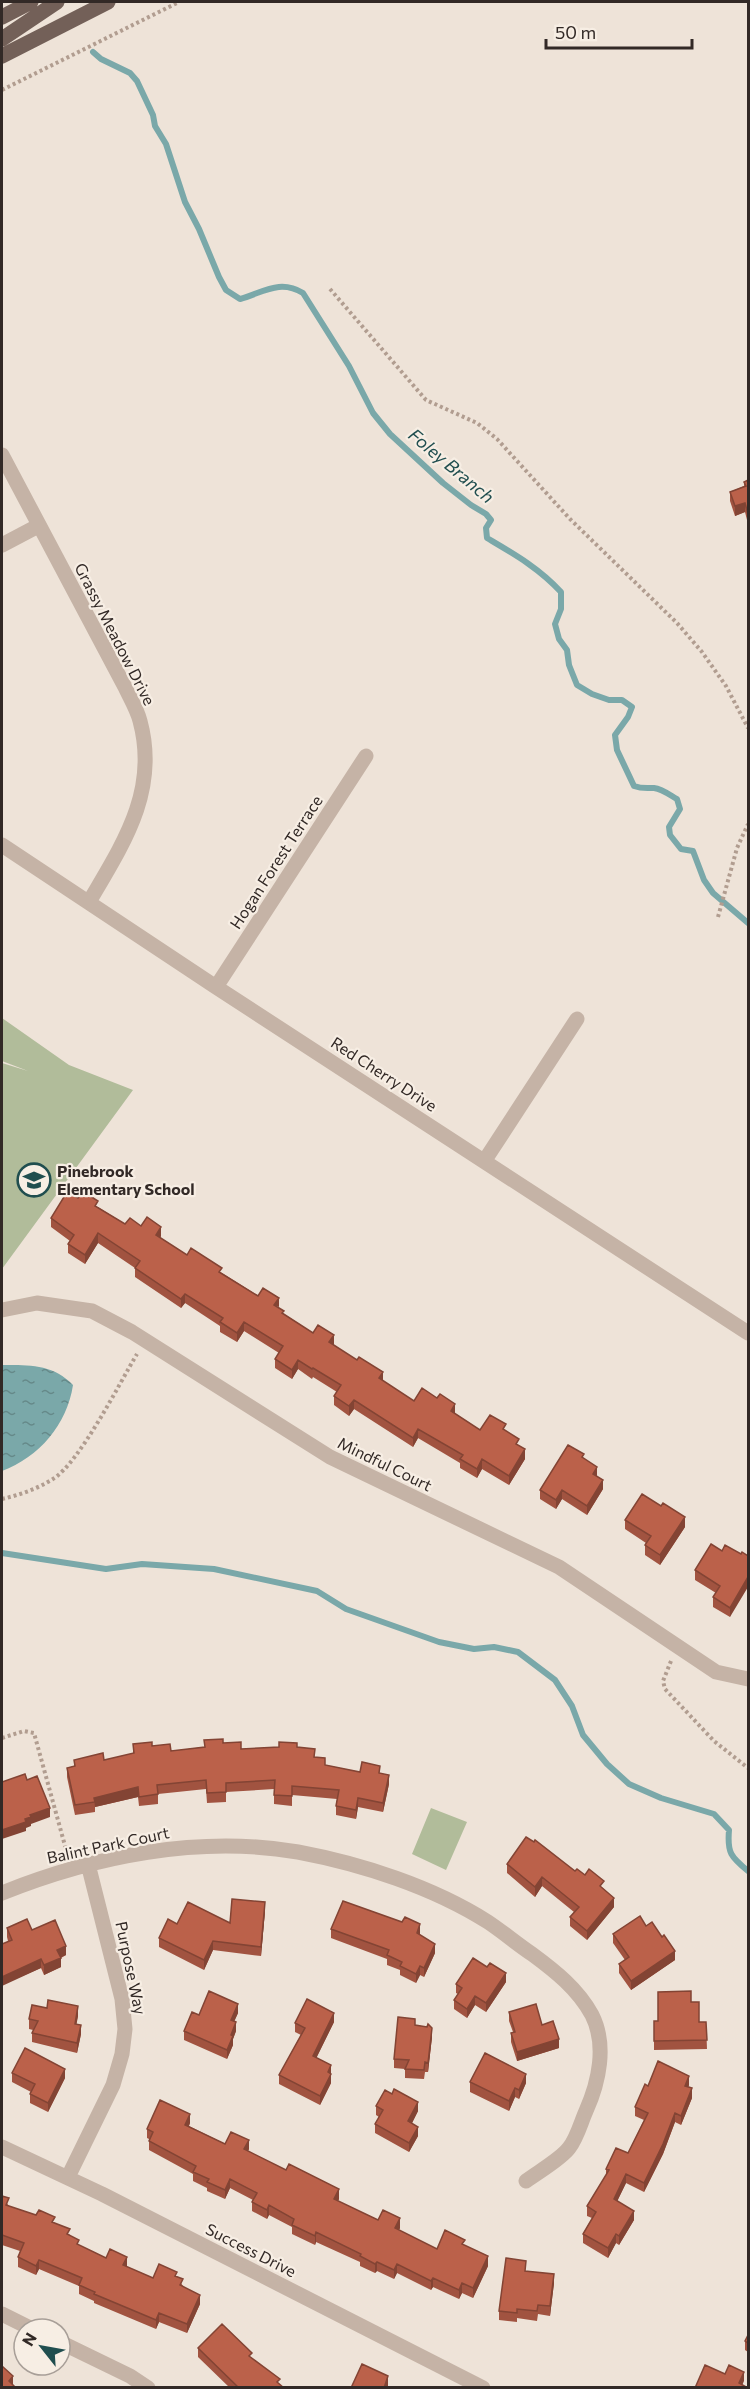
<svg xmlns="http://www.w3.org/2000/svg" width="750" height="2389" font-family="Commissioner,sans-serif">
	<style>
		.green { fill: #b1bc9a }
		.water { fill: url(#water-ripples) }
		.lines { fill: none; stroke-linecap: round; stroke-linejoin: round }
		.stream { stroke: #7aa8a9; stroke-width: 6 }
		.path { stroke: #b19d90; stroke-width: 4; stroke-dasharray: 3 3; stroke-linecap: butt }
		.street { stroke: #c5b3a6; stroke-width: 15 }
		.primary { stroke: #736058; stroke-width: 15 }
		.wall { fill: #a15340 }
		.shaded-wall { fill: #834434 }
		.building { fill: #bb614a; stroke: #834434; stroke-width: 1.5 }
		.labels { text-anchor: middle; stroke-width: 4.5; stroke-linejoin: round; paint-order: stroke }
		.street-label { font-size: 16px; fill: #322926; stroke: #f7eee4 }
		.poi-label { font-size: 16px; font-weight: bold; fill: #322926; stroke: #f7eee4; text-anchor: start }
		.water-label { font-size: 18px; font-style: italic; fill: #204e4f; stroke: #f7eee4 }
	</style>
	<defs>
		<pattern id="water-ripples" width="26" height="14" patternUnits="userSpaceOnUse" patternTransform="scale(1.5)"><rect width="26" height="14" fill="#7aa8a9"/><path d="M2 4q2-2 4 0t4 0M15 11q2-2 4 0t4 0" fill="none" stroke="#658989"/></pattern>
	</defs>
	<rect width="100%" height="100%" fill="#eee3d8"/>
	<path class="green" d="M2 1018 69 1065 133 1090 2 1269V1063L28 1071 2 1061Z
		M431 1808 467 1822 446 1870 412 1854Z"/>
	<path class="water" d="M2 1365C29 1365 53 1364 73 1385 67 1425 39 1457 2 1471Z"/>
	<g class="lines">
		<path class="stream" d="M93 52 101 59 130 73 137 81 153 115 155 126 166 144 185 202 199 229 219 277 226 290 240 299C264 292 280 279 303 293L349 366 373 413 390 434 443 483 471 505 486 514 491 520 486 528 487 538C514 554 539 568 561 592V609L555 624 559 639 567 650 569 665 577 685 592 694 609 700H622L632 707 628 717 615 735 617 750 634 786C642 789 646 788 654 788 662 789 670 795 677 799L680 809 669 827 670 835 681 849 693 851 704 880 713 893 748 923
			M2 1553 106 1569 142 1564 214 1569 317 1591 346 1609 439 1642 474 1649 494 1647 518 1652 555 1680 572 1706 583 1735 607 1764 629 1784 661 1798 714 1814 729 1830C727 1853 731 1857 748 1871"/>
		<path class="path" d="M2 90 179 2
			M330 289 426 400 477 423 497 439 570 519 677 623 702 652 726 686 748 728
			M718 917 737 848 748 824
			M2 1499C19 1495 37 1489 53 1479 80 1462 119 1384 137 1354
			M671 1661 663 1681 665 1689 714 1741 748 1768
			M2 1738 24 1731 34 1733 67 1853"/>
		<path class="street" d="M2 455 125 687C130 698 137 709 140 721 159 791 123 844 89 902
			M2 545 38 526
			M2 845 216 987 748 1333
			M216 987 366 756
			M485 1160 577 1019
			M2 1310 37 1303 92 1311 132 1332 330 1457 559 1567 716 1672 748 1679
			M2 1893C94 1856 199 1835 298 1852 362 1864 433 1887 488 1922 503 1932 517 1944 532 1954 555 1971 578 1989 592 2015 607 2045 599 2082 586 2111 581 2122 577 2138 569 2148 561 2159 538 2172 526 2181
			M2 2147 102 2194 483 2388
			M68 2177 113 2085 122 2054 125 2029 122 1999 88 1864
			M2 2314 32 2329
			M60 2342 130 2376 148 2388"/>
		<path class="primary" d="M2 17 31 2
			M2 39 57 2
			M2 56 108 2"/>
	</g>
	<path class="wall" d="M748 480V524L745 512 735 516 730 501V492L744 486V482Z
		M98 1207 125 1224 141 1226 161 1236 160 1238 187 1255 222 1273 278 1308 284 1314 313 1333 334 1344 333 1345 383 1381 414 1401 455 1413V1414L480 1430 506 1431 519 1446 525 1459 509 1485 482 1469 477 1478 460 1468V1463L418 1438 413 1447 354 1409 349 1416 334 1405V1396L337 1392 313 1377 312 1379 298 1369 292 1379 275 1368V1359L279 1353 244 1331 237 1342 220 1332V1326L185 1303 181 1308 135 1277V1268L98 1243 85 1264 68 1253V1244L70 1241 51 1227V1218Z
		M584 1458 597 1476 603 1489 587 1515 562 1499 556 1509 540 1499V1490Z
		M625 1520 685 1527 660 1565 645 1555V1545L646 1543 625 1529Z
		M741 1554 730 1617 713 1607V1597L716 1593 695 1580V1570Z
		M223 1743 241 1749 297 1747 315 1757 325 1765 360 1772 380 1773 389 1784 383 1812 358 1807 356 1819 336 1815V1806L337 1799 292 1795V1806L274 1804V1789L226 1792V1802L207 1803 206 1789 158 1794V1804L139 1806 138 1797 95 1807V1812L75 1815 67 1777V1768L74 1766V1760H104L133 1754V1744L152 1746 171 1751 204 1747Z
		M507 1864 575 1871 585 1875 604 1889 614 1907 587 1940 570 1926V1917L574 1912 542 1886 535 1897 507 1873Z
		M265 1911 261 1956 213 1950 204 1970 159 1947V1938L177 1924 230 1923Z
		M646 1926 675 1960 631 1990 619 1973V1964L625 1960 613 1943V1934Z
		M7 1928 32 1930 66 1955 61 1958V1967L44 1975 41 1968 6 1983 8 1941 7 1937Z
		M331 1929 420 1933V1935L435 1953 424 1977 420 1975 416 1983 400 1975V1970L387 1965V1959L331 1938Z
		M506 1982 486 2012 475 2005 467 2018 454 2009V2000L458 1994 456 1993V1984Z
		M691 2002 699 2022H706L707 2049 654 2050V2021H658Z
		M509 2012 542 2025 559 2048 517 2061 511 2042V2033L513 2032 509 2021Z
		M238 2013 234 2021 236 2031 233 2039V2045L227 2059 184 2040V2031L199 2015Z
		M78 2016 76 2024 81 2034 77 2053 32 2042V2033L33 2030 29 2029V2019Z
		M334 2022 316 2058 331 2065V2083L320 2105 279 2084V2075L301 2035 295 2032V2023Z
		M415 2025 432 2037 428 2072H425L424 2079 405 2078V2069L394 2068V2059Z
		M12 2073 65 2078 48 2112 30 2103V2094L31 2092 12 2082Z
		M470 2082 526 2083 519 2099 515 2097 509 2111 470 2092Z
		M689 2085 688 2087 692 2098 681 2125 675 2122 663 2154 644 2192 626 2183 617 2201 634 2220 619 2245 616 2243 608 2258 583 2243V2234L592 2218 587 2216V2206L606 2176V2169L628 2153 644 2120 635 2116V2107L648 2086Z
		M376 2106 418 2111 412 2123 418 2136 409 2152 375 2133V2124L379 2117 376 2115Z
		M190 2123 189 2126 225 2144 249 2149 248 2151 339 2199 338 2201 378 2220 400 2228 399 2230 437 2249 465 2245 488 2266 473 2298 462 2293 459 2299 433 2287 431 2290 397 2273 394 2279 377 2271 375 2273 360 2266V2262L316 2242 315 2245 292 2234V2227L269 2215 267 2219 252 2211V2202L253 2200 230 2188 225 2199 207 2191V2188L193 2181V2174L149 2150V2139L147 2138V2129Z
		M2 2196 9 2206 55 2223 70 2235 79 2245 106 2258 153 2278 177 2277 183 2286 200 2304 187 2333 159 2322 156 2329 94 2303V2301L79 2294V2286L39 2269 36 2275 18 2267V2257L20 2251 2 2245Z
		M526 2271 554 2283 550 2316 538 2314 537 2321 517 2318V2322L499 2320V2311Z
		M748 2335V2352L745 2350V2341Z
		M198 2348 252 2359 284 2388H230L198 2357Z"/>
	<path class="shaded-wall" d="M745 503V512L735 516V506Z
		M161 1227V1236L156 1244V1235Z
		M98 1233V1243L85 1264V1255Z
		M185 1294V1303L181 1308V1299Z
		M279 1298V1307L274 1305Z
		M244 1322V1331L237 1342V1333Z
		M334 1335V1344L329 1351V1342Z
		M298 1360V1369L292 1379V1370Z
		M383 1372V1382L379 1378Z
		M354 1400V1409L349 1416V1406Z
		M455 1404V1413L451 1420V1411Z
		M418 1429V1438L413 1447V1438Z
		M525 1449V1459L509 1485V1476Z
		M482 1459V1469L477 1478V1469Z
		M597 1467V1476L593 1474Z
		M603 1480V1489L587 1515V1506Z
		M562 1490V1499L556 1509V1500Z
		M685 1517V1527L660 1565V1555Z
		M748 1577V1587L730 1617V1608Z
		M389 1775V1784L383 1812V1803Z
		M138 1787V1797L95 1807 94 1798Z
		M358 1798V1807L356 1819V1810Z
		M50 1808V1817L31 1824V1826L26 1828V1831L2 1839V1830L25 1819 30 1815Z
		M542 1877V1886L535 1897V1887Z
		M614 1898V1907L587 1940V1931Z
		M265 1902V1911L261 1956V1947Z
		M420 1924V1933L417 1943V1933Z
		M213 1941V1950L204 1970V1960Z
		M435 1944V1953L424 1977V1968Z
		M66 1946V1955L57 1959V1950Z
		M675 1951V1960L631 1990V1981Z
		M61 1958V1967L44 1975V1965Z
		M41 1959V1968L2 1986V1977Z
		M420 1966V1975L416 1983V1974Z
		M506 1973V1982L486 2012V2003Z
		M475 1996V2005L467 2018V2009Z
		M238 2004V2013L231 2029V2020Z
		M78 2006V2016L75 2033V2024Z
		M334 2013V2022L313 2065V2056Z
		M236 2022V2031L233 2039V2045L227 2059V2050L231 2035Z
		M81 2025V2034L77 2053V2043Z
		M432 2028V2037L428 2072V2063Z
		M559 2039V2048L517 2061V2052Z
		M331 2065V2083L320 2105V2096L328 2072Z
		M65 2069V2078L48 2112V2103Z
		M526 2074V2083L519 2099V2090Z
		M689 2076V2085L685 2095V2086Z
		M515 2088V2097L509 2111V2101Z
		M692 2088V2098L681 2125V2116Z
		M418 2102V2111L408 2131V2121Z
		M675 2113V2122L663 2154 644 2192V2183Z
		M190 2114V2123L185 2134V2125Z
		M418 2127V2136L409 2152V2143Z
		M249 2140V2149L244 2158V2149Z
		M626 2174V2183L614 2208V2199Z
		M230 2179V2188L225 2199V2190Z
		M339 2189V2199L334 2208V2199Z
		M269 2205V2215L267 2219V2210Z
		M634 2211V2220L619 2245V2236Z
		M400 2218V2228L395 2237V2228Z
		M316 2232V2242L315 2245V2236Z
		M616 2234V2243L608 2258V2248Z
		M488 2256V2266L473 2298V2288Z
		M127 2257V2266L123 2274V2265Z
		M39 2260V2269L36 2275V2266Z
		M377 2262V2271L375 2273V2264Z
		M397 2264V2273L394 2279V2270Z
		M554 2274V2283L550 2316V2306Z
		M433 2278V2287L431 2290V2281Z
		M462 2283V2293L459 2299V2290Z
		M200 2295V2304L187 2333V2324Z
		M159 2313V2322L156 2329V2320Z
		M744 2372V2381L741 2388 739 2383Z
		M13 2376V2385L9 2381Z
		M388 2376V2388H384Z"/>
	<path class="building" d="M748 480V514L745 503 735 506 730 492 746 486 744 482Z
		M82 1191 98 1201 95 1206 125 1224 130 1218 141 1226 147 1217 161 1227 156 1235 187 1255 191 1248 222 1268 219 1272 258 1296 263 1288 279 1298 274 1305 284 1311 282 1313 313 1333 318 1325 334 1335 329 1342 357 1360 359 1357 383 1372 379 1378 414 1401 422 1388 437 1398 440 1394 455 1404 451 1411 480 1430 490 1415 506 1424 503 1429 519 1439 516 1444 525 1449 509 1476 482 1459 477 1469 460 1459 463 1455 418 1429 413 1438 354 1400 349 1406 334 1396 341 1385 313 1368 312 1369 298 1360 292 1370 275 1359 283 1346 244 1322 237 1333 220 1322 223 1318 185 1294 181 1299 135 1268 140 1261 98 1233 85 1255 68 1244 74 1235 51 1218 67 1192 78 1198Z
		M568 1445 584 1454 582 1457 597 1467 593 1474 603 1480 587 1506 562 1490 556 1500 540 1490Z
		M642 1494 661 1506 663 1503 685 1517 660 1555 645 1545 651 1536 625 1520Z
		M711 1544 722 1551 725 1545 741 1554 742 1552 748 1556V1577L730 1608 713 1597 720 1586 695 1570Z
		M223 1739V1743L241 1742V1749L279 1747V1742L297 1743V1747L315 1749 314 1757 325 1758V1765L360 1772 362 1762 380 1766 379 1773 389 1775 383 1803 358 1798 356 1810 336 1806 339 1790 292 1786V1796L274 1795 275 1780 226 1783V1792L207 1793 206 1780 157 1785 158 1794 139 1797 138 1787 94 1798 95 1802 75 1805 67 1768 75 1766 74 1760 103 1753 104 1760 134 1753 133 1744 152 1742V1746L170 1744 171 1751 205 1747 204 1740Z
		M25 1774 27 1780 37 1776 50 1808 30 1815 31 1817 25 1819 26 1822 2 1830V1782Z
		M526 1837 534 1842 535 1840 575 1871 577 1869 585 1875 589 1869 604 1881 600 1886 614 1898 587 1931 570 1917 579 1907 542 1877 535 1887 507 1864Z
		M232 1899 265 1902 261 1947 213 1941 204 1960 159 1938 168 1919 177 1924 188 1902 230 1923Z
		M343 1901 402 1922 405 1917 420 1924 417 1933 435 1944 424 1968 420 1966 416 1974 400 1966 402 1962 387 1955 389 1950 331 1929Z
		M640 1916 646 1926 652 1922 662 1937 664 1935 675 1951 631 1981 619 1964 629 1957 613 1934Z
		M27 1919 32 1930 55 1920 66 1946 57 1950 61 1958 44 1965 41 1959 2 1977V1944L12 1940 7 1928Z
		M473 1958 487 1967 490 1963 506 1973 486 2003 475 1996 467 2009 454 2000 462 1988 456 1984Z
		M209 1991 238 2004 231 2020 236 2022 231 2035 233 2036 227 2050 184 2031 192 2012 199 2015Z
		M691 1991V2002H699V2022H706L707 2040 654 2041V2021H658V1992Z
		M307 1999 334 2013 313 2056 331 2065 328 2072 331 2074 320 2096 279 2075 305 2028 295 2023Z
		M48 2000 78 2006 75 2024 81 2025 77 2043 32 2033 38 2021 29 2019 32 2005 47 2008Z
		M536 2004 542 2025 553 2021 559 2039 517 2052 511 2033 515 2032 509 2012Z
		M398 2017 415 2019V2025L427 2027 428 2024 432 2028 428 2063 425 2062 424 2070 405 2069 409 2060 394 2059Z
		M25 2048 65 2069 48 2103 30 2094 35 2084 12 2073Z
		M485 2053 526 2074 519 2090 515 2088 509 2101 470 2082Z
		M658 2061 689 2076 685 2086 692 2088 681 2116 675 2113 663 2144 644 2183 626 2174 614 2199 634 2211 619 2236 616 2234 608 2248 583 2234 596 2212 587 2206 609 2170 606 2169 616 2148 628 2153 648 2113 635 2107 645 2084 648 2086Z
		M394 2089 418 2102 408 2121 418 2127 409 2143 375 2124 383 2110 376 2106 385 2090 392 2094Z
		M160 2100 190 2114 185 2125 225 2144 231 2132 249 2140 244 2149 286 2170 289 2164 339 2189 334 2199 378 2220 383 2210 400 2218 395 2228 437 2249 445 2230 465 2240 462 2244 488 2256 473 2288 462 2283 459 2290 433 2278 431 2281 397 2264 394 2270 377 2262 375 2264 360 2256 361 2254 316 2232 315 2236 292 2225 294 2219 269 2205 267 2210 252 2202 257 2193 230 2179 225 2190 207 2182 209 2179 193 2172 196 2166 149 2141 153 2132 147 2129Z
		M2 2196 9 2198 6 2205 36 2215 39 2210 55 2217 52 2222 70 2229 67 2234 79 2240 77 2244 106 2258 110 2249 127 2257 123 2265 153 2278 159 2264 177 2272 175 2276 183 2279 180 2285 200 2295 187 2324 159 2313 156 2320 94 2294 95 2292 79 2285 82 2278 39 2260 36 2266 18 2257 24 2243 2 2235Z
		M506 2258 526 2261 525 2271 554 2274 550 2306 538 2305 537 2311 517 2309V2313L499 2311Z
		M222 2324 252 2353 249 2356 280 2379 277 2382 284 2388H239L198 2348Z
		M748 2335V2343L745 2341Z
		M362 2364 388 2376 384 2388H351Z
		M705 2365 725 2374 729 2365 744 2372 739 2383 748 2388H695Z
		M2 2366 13 2376 9 2381 16 2388H2Z"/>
	<defs>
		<g id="school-ring" transform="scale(1.725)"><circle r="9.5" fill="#f7eee4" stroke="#204e4f" stroke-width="1.5"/><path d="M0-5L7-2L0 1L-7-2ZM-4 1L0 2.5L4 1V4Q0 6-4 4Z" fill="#204e4f"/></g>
	</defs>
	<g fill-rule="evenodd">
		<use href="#school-ring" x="34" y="1180"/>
	</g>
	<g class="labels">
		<g class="street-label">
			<text transform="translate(115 634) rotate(63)" y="6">Grassy Meadow Drive</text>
			<text transform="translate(276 862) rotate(-57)" y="6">Hogan Forest Terrace</text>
			<text transform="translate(384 1074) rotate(33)" y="6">Red Cherry Drive</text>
			<text transform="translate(385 1464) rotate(26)" y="6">Mindful Court</text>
			<text transform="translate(108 1845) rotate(-12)" y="6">Balint Park Court</text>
			<text transform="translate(131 1968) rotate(78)" y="6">Purpose Way</text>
			<text transform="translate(251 2250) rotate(27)" y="6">Success Drive</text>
		</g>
		<g class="poi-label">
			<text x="57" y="1177">Pinebrook<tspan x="57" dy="18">Elementary School</tspan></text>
		</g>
		<g class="water-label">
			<text transform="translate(451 466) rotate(40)" y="6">Foley Branch</text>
		</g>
	</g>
	<rect width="750" height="2389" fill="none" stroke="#322926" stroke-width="6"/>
	<g transform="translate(42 2347) rotate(301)"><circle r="28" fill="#f7eee4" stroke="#a89f98" stroke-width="1.5"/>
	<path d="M0-4.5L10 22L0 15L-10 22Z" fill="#204e4f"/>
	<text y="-9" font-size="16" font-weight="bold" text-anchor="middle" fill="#322926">N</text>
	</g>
	<path d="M546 39v9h146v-9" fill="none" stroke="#322926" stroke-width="3"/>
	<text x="555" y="39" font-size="18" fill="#322926" stroke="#f7eee4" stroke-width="4.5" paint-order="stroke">50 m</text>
</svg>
